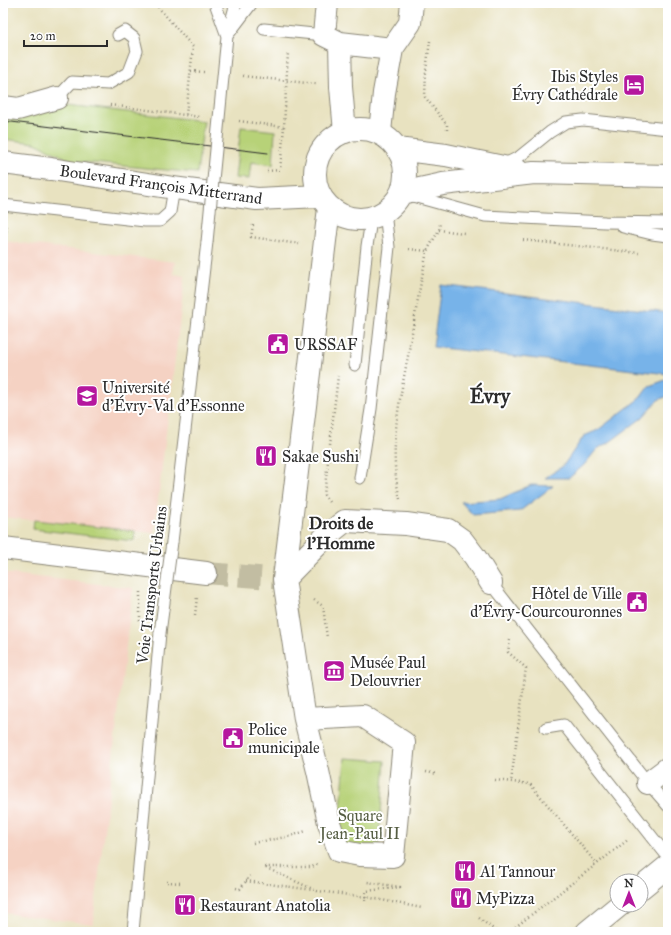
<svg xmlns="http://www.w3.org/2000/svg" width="671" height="935" font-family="'IM FELL Great Primer',serif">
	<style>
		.built { fill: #f5d2c3 }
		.green { fill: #b7d278; stroke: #717e52 }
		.water { fill: #77b3e9; stroke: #516f8a }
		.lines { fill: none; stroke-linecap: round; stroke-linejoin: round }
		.street-tunnel { stroke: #c2bda2; stroke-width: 22; stroke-dasharray: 22 11; stroke-linecap: butt }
		.lane-casing { stroke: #8a8676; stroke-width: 13 }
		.street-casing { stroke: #8a8676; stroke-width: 24 }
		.secondary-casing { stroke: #8a8676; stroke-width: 24 }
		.path { stroke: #8a8676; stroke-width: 2.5; stroke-dasharray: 1 3; stroke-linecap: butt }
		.lane { stroke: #fff; stroke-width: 11 }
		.street { stroke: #fff; stroke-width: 22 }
		.secondary { stroke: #fff; stroke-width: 22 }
		.tram { stroke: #2b2b2b; stroke-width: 1 }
		.lane-bridge-casing { stroke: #8a8676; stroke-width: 13; stroke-linecap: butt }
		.lane-bridge { stroke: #fff; stroke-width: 11 }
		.labels { text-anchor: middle; stroke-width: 4; stroke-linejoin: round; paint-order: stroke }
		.poi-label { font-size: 16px; fill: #2b2b2b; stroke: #fff; text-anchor: start }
		.street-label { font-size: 16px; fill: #2b2b2b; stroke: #fff }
		.park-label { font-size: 16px; fill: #555d42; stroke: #fff }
		.neighbourhood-label { font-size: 17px; font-weight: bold; fill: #2b2b2b; stroke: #fff }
		.district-label { font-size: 20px; font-weight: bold; fill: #2b2b2b; stroke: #fff }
	</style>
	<rect width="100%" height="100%" fill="#fff"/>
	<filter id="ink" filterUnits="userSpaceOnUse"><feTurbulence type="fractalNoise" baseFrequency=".025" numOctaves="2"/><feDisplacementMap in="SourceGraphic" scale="8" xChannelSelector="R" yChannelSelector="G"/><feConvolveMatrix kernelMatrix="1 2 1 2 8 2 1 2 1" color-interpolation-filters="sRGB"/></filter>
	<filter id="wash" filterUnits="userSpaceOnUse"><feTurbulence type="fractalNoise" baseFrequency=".012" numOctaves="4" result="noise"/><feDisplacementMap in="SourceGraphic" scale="16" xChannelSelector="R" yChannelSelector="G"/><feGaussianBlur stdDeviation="0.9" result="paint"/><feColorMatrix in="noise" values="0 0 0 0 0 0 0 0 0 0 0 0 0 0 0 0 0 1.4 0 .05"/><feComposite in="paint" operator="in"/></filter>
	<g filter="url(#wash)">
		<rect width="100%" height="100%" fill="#e8e2c0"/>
		<path class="built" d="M3 241 175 262 173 274 185 276 154 533 3 517Z
			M3 573 133 588 93 924 3 913Z"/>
		<path class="green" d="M59 104 204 121 197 173 72 161 35 143 3 139V113Z
			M241 127 275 131 273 165 251 162 249 179 235 178Z
			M34 520 135 531 134 541 33 529Z
			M345 758 385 761 378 852 338 849Z"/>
		<path class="water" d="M441 285 668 313V374L433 347Z
			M668 379V396L658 400 642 418 611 441 597 449 584 465 569 478H545L563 466 584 436 598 430 640 398 649 386Z
			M531 485 553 486 520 511 473 515 461 502 500 499Z"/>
	</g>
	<g filter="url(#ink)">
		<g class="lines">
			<path class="street-tunnel" d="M206 573 284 579"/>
			<g class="lane-casing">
				<path id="lane" d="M264 29 324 35
					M57 98 72 82 108 84 129 72 137 51 134 38 125 31 118 35
					M503 165 519 157 550 132 566 122 583 120 668 129
					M409 195 485 216 605 222 668 223
					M3 205 145 221H160L170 212 174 188
					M623 227 652 234 668 236
					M355 365 367 246 371 220
					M360 478 371 409 389 247 385 212
					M172 542 207 242
					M491 583 648 783 668 806
					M546 728 564 725 668 857
					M133 932 160 633"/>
			</g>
			<g class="street-casing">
				<path id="street" d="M327 3 324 35 340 43 341 87 345 132
					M340 43 392 49
					M3 107 18 109 57 98
					M380 132 384 93 392 49 410 23 412 3
					M3 548 206 573
					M284 579 326 536 345 521 406 524 448 530 462 540 475 557 491 583
					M305 719 363 716 404 743 393 856 360 855 339 851 329 823 318 771 305 719 284 579 329 208
					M648 783 668 768
					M641 888 668 866
					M587 932 620 905"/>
			</g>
			<g class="secondary-casing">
				<path id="secondary" d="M315 174a45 45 0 1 1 90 0a45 45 0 1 1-90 0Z
					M397 149 446 155 517 170
					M3 163 51 169 174 188 257 199 320 196
					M401 193 443 184 534 173 668 176"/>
			</g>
			<path class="path" d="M158 3V7L193 47 186 115
				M292 9 293 3
				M430 41 426 70 425 97 447 125V130
				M191 71 204 72
				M243 76 316 84
				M110 105 200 117
				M239 121 284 127
				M267 171 280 170 284 127 288 52
				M253 225 251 237 299 244
				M439 230 464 233
				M523 240 639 253
				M409 249 427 251
				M3 255 7 226
				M400 499C388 452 399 403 408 356 414 321 420 286 427 251L439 230 440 224
				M329 502 324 495 338 376
				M314 600 323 606 327 638
				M195 615 197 597
				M140 621V590
				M510 640 508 652 526 668 511 782
				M426 772 437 774
				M495 780 530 784 596 863
				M253 843 291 836 306 831
				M317 864 312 867H264L317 891 366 897 422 908
				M246 881 313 890
				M167 882 181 883
				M236 888 240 889 250 876
				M365 901 366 891 400 887 367 882
				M479 918 497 932
				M509 932 629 839"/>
			<use href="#lane" class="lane"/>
			<use href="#street" class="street"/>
			<use href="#secondary" class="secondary"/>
			<path class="tram" d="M3 121 268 153"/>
			<g class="lane-bridge-casing">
				<path id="lane-bridge" d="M229 29 236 3
					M227 36 252 3
					M207 242 227 36 215 3
					M160 633 172 542"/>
			</g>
			<use href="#lane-bridge" class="lane-bridge"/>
		</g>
	</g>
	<defs>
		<g id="hotel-square" transform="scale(1.15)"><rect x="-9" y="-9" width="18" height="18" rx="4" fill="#b5179e" stroke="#fff"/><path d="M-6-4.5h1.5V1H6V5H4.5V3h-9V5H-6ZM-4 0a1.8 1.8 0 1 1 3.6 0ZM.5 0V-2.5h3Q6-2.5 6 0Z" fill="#fff"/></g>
		<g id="civic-square" transform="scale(1.15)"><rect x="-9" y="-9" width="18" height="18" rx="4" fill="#b5179e" stroke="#fff"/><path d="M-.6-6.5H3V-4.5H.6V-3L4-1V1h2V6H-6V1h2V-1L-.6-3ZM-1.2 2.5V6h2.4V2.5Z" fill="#fff"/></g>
		<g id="university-square" transform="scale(1.15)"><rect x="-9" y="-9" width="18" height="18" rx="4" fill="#b5179e" stroke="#fff"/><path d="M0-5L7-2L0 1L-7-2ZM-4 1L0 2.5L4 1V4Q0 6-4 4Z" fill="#fff"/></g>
		<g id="restaurant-square" transform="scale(1.15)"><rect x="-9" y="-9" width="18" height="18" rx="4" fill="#b5179e" stroke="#fff"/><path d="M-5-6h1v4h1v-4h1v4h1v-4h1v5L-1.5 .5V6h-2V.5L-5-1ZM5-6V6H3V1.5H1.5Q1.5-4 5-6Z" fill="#fff"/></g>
		<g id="museum-square" transform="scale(1.15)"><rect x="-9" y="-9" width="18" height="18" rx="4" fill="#b5179e" stroke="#fff"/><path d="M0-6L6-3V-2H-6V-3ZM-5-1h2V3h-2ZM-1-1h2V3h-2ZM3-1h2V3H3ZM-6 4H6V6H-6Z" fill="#fff"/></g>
	</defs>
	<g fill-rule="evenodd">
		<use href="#hotel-square" x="634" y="85"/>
		<use href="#civic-square" x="278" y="344"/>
		<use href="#university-square" x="87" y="396"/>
		<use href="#restaurant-square" x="266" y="456"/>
		<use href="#civic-square" x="637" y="602"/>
		<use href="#museum-square" x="334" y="671"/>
		<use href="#civic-square" x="233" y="738"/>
		<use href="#restaurant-square" x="465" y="871"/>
		<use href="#restaurant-square" x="461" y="898"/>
		<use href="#restaurant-square" x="185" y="905"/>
	</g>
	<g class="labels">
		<g class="poi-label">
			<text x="618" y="82" text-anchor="end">Ibis Styles<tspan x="618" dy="18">Évry Cathédrale</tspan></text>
			<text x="294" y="350">URSSAF</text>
			<text x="102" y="393">Université<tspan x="102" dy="18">d'Évry-Val d'Essonne</tspan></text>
			<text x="282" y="462">Sakae Sushi</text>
			<text x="622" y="599" text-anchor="end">Hôtel de Ville<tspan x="622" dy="18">d’Évry-Courcouronnes</tspan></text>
			<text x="350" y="668">Musée Paul<tspan x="350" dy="18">Delouvrier</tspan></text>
			<text x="248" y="735">Police<tspan x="248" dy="18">municipale</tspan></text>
			<text x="480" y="877">Al Tannour</text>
			<text x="476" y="904">MyPizza</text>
			<text x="200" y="911">Restaurant Anatolia</text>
		</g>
		<g class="street-label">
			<text transform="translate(161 184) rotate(8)" y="6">Boulevard François Mitterrand</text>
			<text transform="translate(151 585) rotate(-83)" y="6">Voie Transports Urbains</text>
		</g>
		<g class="park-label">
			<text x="360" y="821">Square<tspan x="360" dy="18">Jean-Paul II</tspan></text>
		</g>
		<g class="neighbourhood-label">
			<text x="341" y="529">Droits de<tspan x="341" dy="20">l'Homme</tspan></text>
		</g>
		<g class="district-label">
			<text x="490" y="403">Évry</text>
		</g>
	</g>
	<rect width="671" height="935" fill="none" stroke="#fff" stroke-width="16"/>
	<g transform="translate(629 893)"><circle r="19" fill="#ffffff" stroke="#aaaaaa"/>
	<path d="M0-3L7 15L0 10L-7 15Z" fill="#b5179e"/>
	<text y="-6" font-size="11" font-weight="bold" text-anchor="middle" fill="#2b2b2b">N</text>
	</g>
	<path d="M24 40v6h83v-6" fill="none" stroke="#2b2b2b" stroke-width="2"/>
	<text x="30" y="40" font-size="12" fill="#2b2b2b" stroke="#ffffff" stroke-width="3" paint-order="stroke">20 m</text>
</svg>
